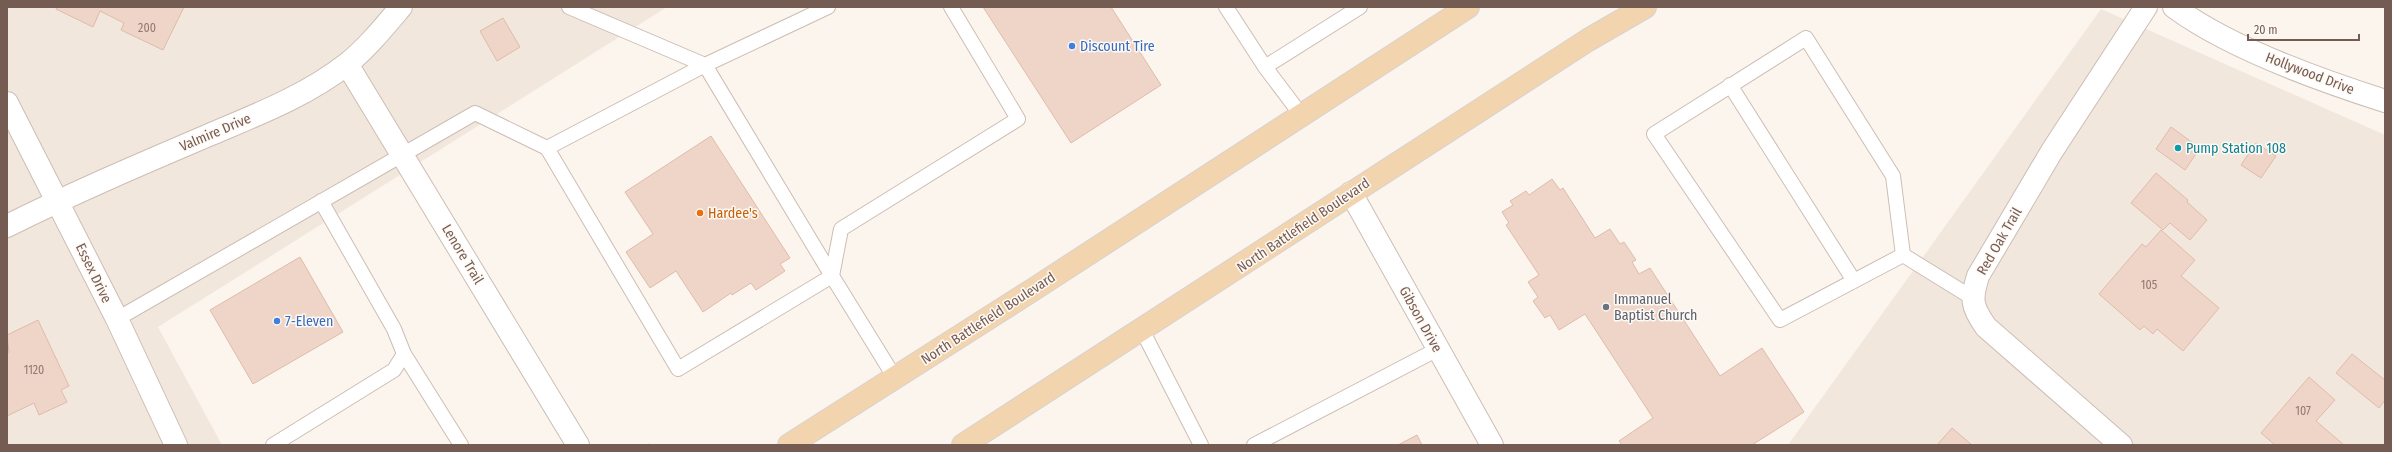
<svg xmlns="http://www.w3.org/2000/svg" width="2392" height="452" font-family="'Fira Sans Condensed',sans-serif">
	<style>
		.residential { fill: #f2e7dd }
		.building { fill: #eed5c8; stroke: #dfbbaa }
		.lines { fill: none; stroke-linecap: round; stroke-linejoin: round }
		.lane-casing { stroke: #cdbdb4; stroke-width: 16 }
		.street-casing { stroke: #cdbdb4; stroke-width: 24 }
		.primary-casing { stroke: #d8d1cf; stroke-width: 24 }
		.path { stroke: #d3b8aa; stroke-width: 2.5; stroke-dasharray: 1 3; stroke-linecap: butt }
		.lane { stroke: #fff; stroke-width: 14 }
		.street { stroke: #fff; stroke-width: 22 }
		.primary { stroke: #f2d5ae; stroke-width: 22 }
		.shop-dot { fill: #3f7fe0; stroke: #fef9f4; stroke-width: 1.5 }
		.culture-dot { fill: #0f9aa8; stroke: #fef9f4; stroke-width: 1.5 }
		.food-dot { fill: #e8710a; stroke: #fef9f4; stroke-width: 1.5 }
		.worship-dot { fill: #6b7280; stroke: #fef9f4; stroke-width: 1.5 }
		.labels { text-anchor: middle; stroke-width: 3; stroke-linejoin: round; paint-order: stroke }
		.number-label { font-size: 12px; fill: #937a70 }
		.shop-label { font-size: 14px; fill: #366cbe; stroke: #fef9f4; text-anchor: start }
		.street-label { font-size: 14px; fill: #755c52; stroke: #fef9f4 }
		.culture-label { font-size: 14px; fill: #0d838f; stroke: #fef9f4; text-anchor: start }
		.food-label { font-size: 14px; fill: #c56008; stroke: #fef9f4; text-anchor: start }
		.worship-label { font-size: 14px; fill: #5b616d; stroke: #fef9f4; text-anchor: start }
	</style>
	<rect width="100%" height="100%" fill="#fbf5ee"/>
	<path class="residential" d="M7 7H667L158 327 222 445H7Z
		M2101 9 2385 135V445H1788Z"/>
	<path class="building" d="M57 7H184L163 50 121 30 124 23 100 11 93 27 56 9Z
		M983 7H1111L1161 85 1071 143Z
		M503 18 520 47 497 61 480 31Z
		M2171 127 2200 148 2185 170 2156 149Z
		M711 136 790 258 780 264 785 271 756 290 751 283 732 295 731 293 703 312 676 271 650 288 626 252 653 234 625 192Z
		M2256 143 2276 156 2261 178 2241 165Z
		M2156 173 2188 200 2187 202 2207 220 2190 240 2170 223 2163 230 2131 203Z
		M1552 179 1560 190 1563 188 1595 238 1610 229 1620 244 1624 242 1636 260 1632 262 1639 274 1650 268 1720 376 1762 348 1804 412 1752 445H1622L1619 441 1653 418 1585 314 1559 330 1550 315 1545 318 1533 301 1538 297 1528 282 1539 275 1506 225 1509 223 1502 212 1513 205 1510 201 1526 191 1529 195Z
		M2161 230 2195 260 2181 276 2219 308 2183 351 2157 329 2153 334 2144 326 2140 330 2099 294 2142 244 2146 247Z
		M300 257 343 332 253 384 210 310Z
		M38 320 69 386 61 390 67 402 39 415 34 403 7 416V353L9 352 7 335Z
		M2352 354 2385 380V400L2379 408 2336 373Z
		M2309 377 2335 400 2316 421 2344 445H2275L2261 433Z
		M1952 428 1972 445H1937Z
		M1417 435 1422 445H1398Z"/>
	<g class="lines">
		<g class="lane-casing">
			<path id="lane" d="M569 7 705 65 832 276
				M828 7 705 65 547 148 678 369 832 276 895 378
				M1226 7 1265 67 1302 116
				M1806 38 1893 176 1903 255 1780 320 1654 134Z
				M1265 67 1360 7
				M1730 85 1854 281
				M1903 255 1971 297
				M832 276 841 229 1018 119 951 7
				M117 319 475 113 547 148
				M1142 330 1201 445
				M404 354 461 445
				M273 445 394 370 404 354 394 329 321 201
				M1254 445 1438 349"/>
		</g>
		<g class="street-casing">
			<path id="street" d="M2174 7C2229 48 2319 80 2385 101
				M347 64 578 445
				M7 103 117 319 176 445
				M1351 193 1492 445
				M7 226C73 193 141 164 209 135 256 115 306 96 347 64 367 48 384 27 401 7
				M2121 445 1986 327C1971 306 1971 299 1978 276L2052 151 2146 7"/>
		</g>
		<g class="primary-casing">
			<path id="primary" d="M789 445 1031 291 1468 7
				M963 445 1588 40 1645 7"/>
		</g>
		<path class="path" d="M649 445 652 443"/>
		<use href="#lane" class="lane"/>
		<use href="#street" class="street"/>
		<use href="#primary" class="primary"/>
	</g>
	<g class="shop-dot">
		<circle cx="1072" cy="46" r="4"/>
		<circle cx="277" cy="321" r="4"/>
	</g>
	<circle class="culture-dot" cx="2178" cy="148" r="4"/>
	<circle class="food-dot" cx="700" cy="213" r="4"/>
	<circle class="worship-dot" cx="1606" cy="307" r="4"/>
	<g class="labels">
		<g class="number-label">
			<text x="147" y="32">200</text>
			<text x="2149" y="289">105</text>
			<text x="34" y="374">1120</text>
			<text x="2303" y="415">107</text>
		</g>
		<g class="shop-label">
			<text x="1080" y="51">Discount Tire</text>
			<text x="285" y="326">7-Eleven</text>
		</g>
		<g class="street-label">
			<text transform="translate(2310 73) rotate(21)" y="5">Hollywood Drive</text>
			<text transform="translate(215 132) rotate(-23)" y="5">Valmire Drive</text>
			<text transform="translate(1303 225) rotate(-34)" y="5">North Battlefield Boulevard</text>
			<text transform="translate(1999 241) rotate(-60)" y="5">Red Oak Trail</text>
			<text transform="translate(463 254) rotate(59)" y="5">Lenore Trail</text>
			<text transform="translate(94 273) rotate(64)" y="5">Essex Drive</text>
			<text transform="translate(988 318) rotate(-33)" y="5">North Battlefield Boulevard</text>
			<text transform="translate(1421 319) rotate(61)" y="5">Gibson Drive</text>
		</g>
		<g class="culture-label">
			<text x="2186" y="153">Pump Station 108</text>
		</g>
		<g class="food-label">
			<text x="708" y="218">Hardee's</text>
		</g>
		<g class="worship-label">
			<text x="1614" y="304">Immanuel<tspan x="1614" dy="16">Baptist Church</tspan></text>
		</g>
	</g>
	<rect width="2392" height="452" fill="none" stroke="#755c52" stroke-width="16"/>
	<path d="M2248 34v6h111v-6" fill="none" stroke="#755c52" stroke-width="2"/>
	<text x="2254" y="34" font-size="12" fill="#755c52" stroke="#fef9f4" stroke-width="3" paint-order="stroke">20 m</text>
</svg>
